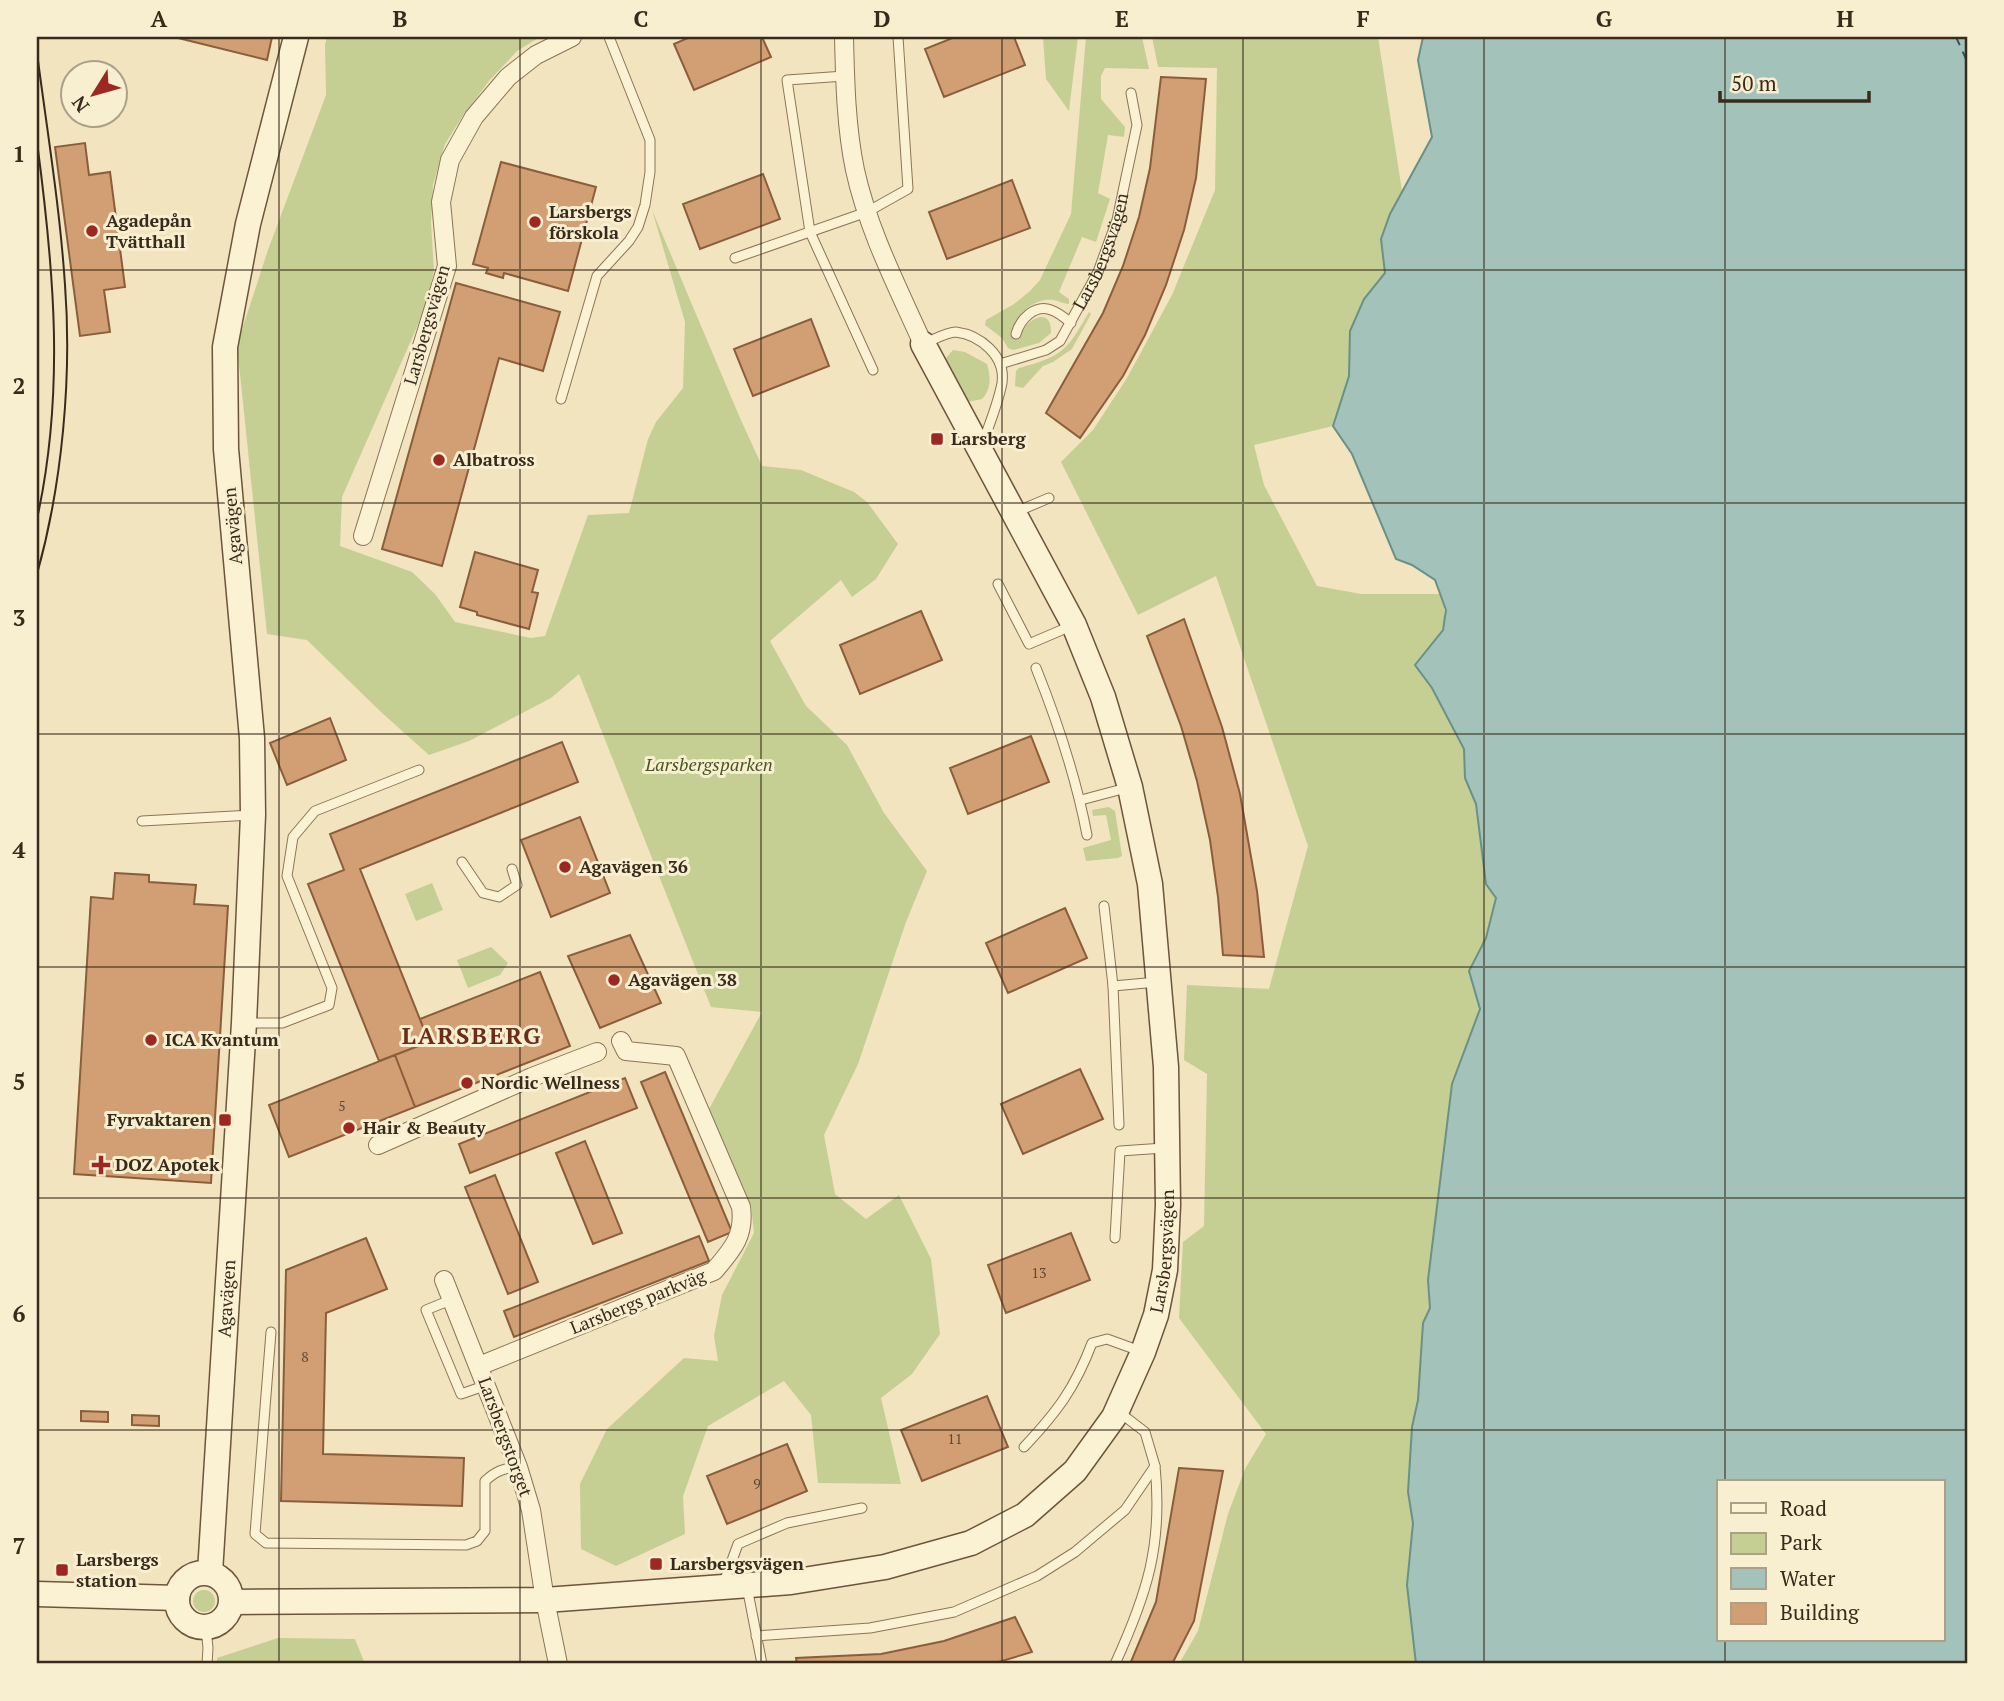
<svg xmlns="http://www.w3.org/2000/svg" width="2004" height="1701" font-family="'PT Serif',serif">
	<style>
		.green { fill: #c5cf93 }
		.water { fill: #a3c2ba; stroke: #699189; stroke-width: 2; fill-rule: evenodd }
		.lines { fill: none; stroke-linecap: round; stroke-linejoin: round }
		.ferry { stroke: #2a5a59; stroke-width: 2; stroke-dasharray: 9 7; stroke-linecap: butt }
		.building { fill: #d19f73; stroke: #8b5e3b; stroke-width: 2 }
		.lane-casing { stroke: #8b7556; stroke-width: 11 }
		.street-casing { stroke: #8b7556; stroke-width: 20 }
		.secondary-casing { stroke: #6c553a; stroke-width: 27 }
		.lane { stroke: #fbf1d3; stroke-width: 9 }
		.street { stroke: #fbf1d3; stroke-width: 18 }
		.secondary { stroke: #fbf1d3; stroke-width: 24 }
		.tram { stroke: #392b1c; stroke-width: 2 }
		.grid { fill: none; stroke: #392b1c; stroke-width: 2; stroke-opacity: 0.55 }
		.poi-dot { fill: #9d2823; stroke: #f8eed0; stroke-width: 2.5 }
		.labels { text-anchor: middle; stroke-width: 6; stroke-linejoin: round; paint-order: stroke }
		.number-label { font-size: 14px; fill: #5f4832 }
		.poi-label { font-size: 18px; font-weight: bold; fill: #392b1c; stroke: #f8eed0; text-anchor: start }
		.street-label { font-size: 18px; fill: #392b1c; stroke: #f8eed0 }
		.park-label { font-size: 18px; font-style: italic; fill: #475721; stroke: #f8eed0 }
		.district-label { font-size: 24px; font-weight: bold; letter-spacing: 2px; fill: #692d19; stroke: #f8eed0 }
		.neatline { fill: none; stroke: #392b1c; stroke-width: 2.5 }
		.grid-label { font-size: 23px; text-anchor: middle; font-weight: bold; fill: #392b1c }
	</style>
	<rect width="100%" height="100%" fill="#f1e4bf"/>
	<path class="green" d="M327 37H540L517 51 489 81 462 117 445 144 433 185 431 222 434 271 424 311 342 497 340 546 412 572 435 594 455 622 531 638 545 636 588 515 629 513 648 439 656 422 683 388 685 322 652 210 740 418 762 466 801 470 854 492 867 502 898 544 876 579 852 597 841 580 770 641 806 706 847 745 884 813 927 871 906 922 858 1064 824 1135 835 1194 866 1219 899 1195 931 1259 940 1334 912 1374 881 1398 901 1484 818 1483 811 1415 784 1381 708 1426 683 1496 685 1534 616 1566 581 1549 580 1484 607 1429 684 1358 718 1361 714 1336 722 1295 754 1233 751 1205 709 1109 762 1012 711 1007 579 674 551 698 469 741 429 755 381 712 307 640 267 634 237 345 268 250 326 95 325 45Z
		M1043 37H1078L1069 111 1046 79Z
		M1086 37H1142L1149 69 1105 68 1101 76V99L1125 127 1124 137 1108 135 1098 193 1110 199 1096 242 1082 237 1059 292 1069 299V304C1064 304 1060 301 1053 300 1034 297 1016 315 1012 332L1021 333C1029 317 1052 307 1051 333L1039 343 1013 350 1008 348 1002 338 985 325 986 320 1014 304 1030 291 1040 280 1071 214Z
		M1152 37H1378L1402 191 1390 214 1381 239 1385 273 1364 299 1350 331 1349 376 1333 426 1254 445 1264 485 1317 586 1361 594H1440C1454 629 1436 639 1415 665L1432 688 1464 749 1465 777 1476 804 1486 884 1496 898 1486 938 1469 971 1480 1008 1452 1085 1428 1280 1430 1308 1423 1323 1418 1400 1412 1427 1408 1492 1413 1523 1407 1585 1416 1664H1179L1198 1631 1228 1514 1245 1469 1266 1434 1179 1318 1183 1242 1204 1226 1207 1074 1184 1060 1187 985 1269 989 1308 846 1216 576 1138 615 1061 462 1093 430 1127 378 1172 295 1215 190 1217 68 1158 67Z
		M1089 312 1091 314 1072 349 1053 362 1043 366 1023 388 1015 386 1016 371 1019 368C1064 356 1067 350 1089 312Z
		M953 350 965 352 987 364C991 376 991 390 982 399L968 402 964 398 945 359Z
		M1109 807 1115 811 1122 856 1118 858 1086 861 1083 848 1111 840 1106 815 1093 816 1092 810Z
		M432 883 443 910 416 921 405 894Z
		M491 947 508 963 500 975 468 988 457 960Z
		M193 1601a11 11 0 1 1 22 0a11 11 0 1 1-22 0Z
		M278 1638 355 1639 365 1664H217V1658Z"/>
	<path class="water" d="M1423 37H1967V1664H1416L1407 1585 1413 1523 1408 1492 1412 1427 1418 1400 1423 1323 1430 1308 1428 1280 1452 1084 1480 1009 1469 971 1486 938 1496 898 1486 884 1476 804 1465 778 1464 749 1432 688 1415 665 1443 630 1446 610 1435 580 1412 565 1396 559 1352 454 1333 426 1349 376 1350 331 1364 299 1385 273 1381 239 1390 214 1432 137 1418 60ZM1719 1482H1943V1640H1719Z"/>
	<g class="lines">
		<path class="ferry" d="M1956 37 1967 61"/>
	</g>
	<path class="building" d="M174 37H272L267 60Z
		M690 37H762L771 57 694 90 674 44Z
		M955 37H1014L1025 65 944 97 925 49Z
		M1161 77 1206 79 1196 178 1184 230 1166 285 1145 335 1123 376 1080 438 1046 413 1103 313 1123 266 1139 217 1150 168Z
		M85 143 89 175 110 172 125 287 104 290 110 332 80 336 55 147Z
		M501 162 596 187 568 291 504 273 503 278 486 273 488 268 473 264Z
		M763 174 780 219 700 249 683 204Z
		M1012 180 1030 228 947 259 929 212Z
		M456 283 560 312 543 371 499 358 442 566 382 549Z
		M811 319 829 366 753 396 734 349Z
		M475 552 538 570 532 592 538 593 529 629 477 615V612L460 607Z
		M921 611 942 660 860 694 840 645Z
		M1184 619 1222 727 1240 794 1257 891 1264 957 1223 955 1218 897 1210 840 1197 781 1181 726 1147 636Z
		M330 718 346 760 287 785 270 743Z
		M1031 736 1049 782 968 814 950 768Z
		M562 742 578 782 360 869 429 1042 379 1061 308 884 344 870 330 834Z
		M580 817 610 893 551 917 521 840Z
		M115 873 149 875V882L196 885 194 904 228 906 211 1183 74 1174 91 897 113 899Z
		M1065 908 1087 958 1008 993 986 943Z
		M630 935 661 1003 600 1028 568 956Z
		M540 972 570 1046 415 1107 395 1055 429 1042 420 1019Z
		M395 1055 415 1107 289 1157 269 1105Z
		M1080 1069 1103 1119 1023 1154 1001 1104Z
		M665 1072 732 1232 708 1242 641 1082Z
		M625 1078 637 1108 470 1173 459 1144Z
		M585 1141 622 1233 593 1244 556 1153Z
		M495 1175 538 1282 508 1294 465 1187Z
		M1071 1233 1090 1280 1006 1313 988 1265Z
		M699 1236 709 1261 514 1337 504 1311Z
		M366 1238 387 1289 326 1313 323 1454 464 1458 462 1506 281 1501 286 1270Z
		M987 1396 1008 1447 922 1481 901 1430Z
		M81 1411 108 1412V1422L81 1421Z
		M132 1415 159 1416V1426L132 1425Z
		M787 1444 807 1491 727 1524 707 1476Z
		M1179 1468 1223 1471 1194 1621 1172 1664H1130L1156 1602Z
		M1015 1617 1032 1652 992 1664H797L796 1658 881 1654 944 1641Z"/>
	<g class="lines">
		<g class="lane-casing">
			<g id="lane">
				<path d="M845 76 787 80 810 232 873 370"/>
				<path d="M735 258 867 212 908 189 898 37"/>
				<path d="M1016 334C1020 319 1035 304 1051 310 1058 312 1065 318 1071 323"/>
				<path d="M925 343C933 340 947 332 956 332 980 335 1006 356 1002 383 998 404 989 425 982 445"/>
				<path id="s1" d="M1000 364 1046 350 1060 341 1098 272 1117 220 1137 125 1131 93"/>
				<path d="M561 399 597 276 629 241 638 227 645 205 650 172V140L609 37"/>
				<path d="M1016 512 1049 498"/>
				<path d="M998 584 1029 644 1071 626"/>
				<path d="M1036 668C1058 723 1076 777 1087 835"/>
				<path d="M1081 800 1130 787"/>
				<path d="M142 821 252 815"/>
				<path d="M462 862 483 893 499 897 517 885 512 869"/>
				<path d="M1104 906 1113 986 1119 1125"/>
				<path d="M1113 986 1157 982"/>
				<path d="M245 1023H282L329 1005 332 988 287 876 293 837 315 811 419 770"/>
				<path d="M1115 1238 1120 1151 1164 1148"/>
				<path d="M453 1299 426 1310 461 1394 487 1385"/>
				<path d="M271 1332 255 1534 266 1543 466 1545 477 1541 485 1531V1481C496 1471 504 1468 518 1467"/>
				<path d="M1024 1447C1057 1412 1075 1388 1092 1343L1107 1339 1140 1351"/>
				<path d="M723 1585 738 1544 787 1523 862 1508"/>
				<path d="M747 1587 762 1664"/>
				<path d="M206 1628 208 1648 207 1664"/>
				<path d="M756 1636 870 1628 954 1612 1037 1576 1075 1552 1125 1510 1155 1466 1145 1432 1119 1412"/>
				<path d="M1115 1664C1147 1594 1163 1545 1155 1466"/>
			</g>
		</g>
		<g class="street-casing">
			<path id="street" d="M844 37C845 80 846 127 855 170 868 230 898 288 923 344
				M363 536 447 266 441 202 450 160 474 117 508 77 536 55 572 37
				M378 1145 532 1077 597 1052
				M444 1280 518 1467 531 1510 545 1600 558 1664
				M479 1366 714 1271C732 1250 745 1236 741 1207L676 1056 626 1051 621 1041"/>
		</g>
		<g class="secondary-casing">
			<g id="secondary">
				<circle cx="204" cy="1600" r="27"/>
				<path id="s2" d="M210 1573 244 1023 253 815 252 738 226 449 225 347 248 224 296 37"/>
				<path d="M37 1594 177 1598"/>
				<path id="s3" d="M232 1602 545 1600 791 1582 885 1567 971 1543 1025 1515 1075 1471 1114 1417 1143 1352 1156 1315 1165 1270 1168 1205 1166 1067 1150 884 1130 787 1103 697 1074 625 923 344"/>
			</g>
		</g>
		<use href="#lane" class="lane"/>
		<use href="#street" class="street"/>
		<use href="#secondary" class="secondary"/>
		<path class="tram" d="M37 53C47 130 60 208 65 285 72 378 62 485 37 574
			M37 142C54 270 65 392 37 519"/>
	</g>
	<path class="grid" d="M279 37V1664M520 37V1664M761 37V1664M1002 37V1664M1243 37V1664M1484 37V1664M1725 37V1482M37 270H1967M37 503H1967M37 734H1967M37 967H1967M37 1198H1967M37 1430H1967M1725 1640V1664"/>
	<g class="poi-dot">
		<circle cx="535" cy="222" r="7"/>
		<circle cx="92" cy="231" r="7"/>
		<rect x="930" y="432" width="14" height="14" rx="3.5"/>
		<circle cx="439" cy="460" r="7"/>
		<circle cx="565" cy="867" r="7"/>
		<circle cx="614" cy="980" r="7"/>
		<circle cx="151" cy="1040" r="7"/>
		<circle cx="467" cy="1083" r="7"/>
		<rect x="218" y="1113" width="14" height="14" rx="3.5"/>
		<circle cx="349" cy="1128" r="7"/>
		<path d="M97.5 1154.5h7v7h7v7h-7v7h-7v-7h-7v-7h7z"/>
		<rect x="649" y="1557" width="14" height="14" rx="3.5"/>
		<rect x="55" y="1563" width="14" height="14" rx="3.5"/>
	</g>
	<g class="labels">
		<g class="number-label">
			<text x="342" y="1111">5</text>
			<text x="1039" y="1278">13</text>
			<text x="305" y="1362">8</text>
			<text x="955" y="1444">11</text>
			<text x="757" y="1489">9</text>
		</g>
		<g class="poi-label">
			<text x="549" y="218">Larsbergs<tspan x="549" dy="21">förskola</tspan></text>
			<text x="106" y="227">Agadepån<tspan x="106" dy="21">Tvätthall</tspan></text>
			<text x="951" y="445">Larsberg</text>
			<text x="453" y="466">Albatross</text>
			<text x="579" y="873">Agavägen 36</text>
			<text x="628" y="986">Agavägen 38</text>
			<text x="165" y="1046">ICA Kvantum</text>
			<text x="481" y="1089">Nordic Wellness</text>
			<text x="211" y="1126" text-anchor="end">Fyrvaktaren</text>
			<text x="363" y="1134">Hair &amp; Beauty</text>
			<text x="115" y="1171">DOZ Apotek</text>
			<text x="76" y="1566">Larsbergs<tspan x="76" dy="21">station</tspan></text>
			<text x="670" y="1570">Larsbergsvägen</text>
		</g>
		<g class="street-label">
			<text dy="6" stroke="none"><textPath href="#s1" startOffset="164">Larsbergsvägen</textPath></text>
			<text transform="translate(427 325) rotate(-74)" y="6">Larsbergsvägen</text>
			<text transform="translate(233 526) rotate(-95)" y="6">Agavägen</text>
			<text dy="6" stroke="none"><textPath href="#s3" startOffset="1113">Larsbergsvägen</textPath></text>
			<text dy="6" stroke="none"><textPath href="#s2" startOffset="275">Agavägen</textPath></text>
			<text transform="translate(638 1302) rotate(-22)" y="6">Larsbergs parkväg</text>
			<text transform="translate(505 1437) rotate(70)" y="6">Larsbergstorget</text>
		</g>
		<g class="park-label">
			<text x="709" y="771">Larsbergsparken</text>
		</g>
		<g class="district-label">
			<text x="472" y="1044">LARSBERG</text>
		</g>
	</g>
	<rect width="2004" height="1701" fill="none" stroke="#f8eed0" stroke-width="77"/>
	<rect x="1717" y="1480" width="228" height="161" fill="#f8eed0" stroke="#aca088" stroke-width="2"/>
	<rect x="1731" y="1503" width="35" height="10" fill="#fbf1d3" stroke="#aca088" stroke-width="2"/>
	<text x="1780" y="1516" font-size="21" fill="#392b1c">Road</text>
	<rect x="1731" y="1533" width="35" height="21" fill="#c5cf93" stroke="#aca088" stroke-width="2"/>
	<text x="1780" y="1550" font-size="21" fill="#392b1c">Park</text>
	<rect x="1731" y="1568" width="35" height="21" fill="#a3c2ba" stroke="#aca088" stroke-width="2"/>
	<text x="1780" y="1586" font-size="21" fill="#392b1c">Water</text>
	<rect x="1731" y="1603" width="35" height="21" fill="#d19f73" stroke="#aca088" stroke-width="2"/>
	<text x="1780" y="1620" font-size="21" fill="#392b1c">Building</text>
	<g transform="translate(94 94) rotate(233)"><circle r="33" fill="#f8eed0" stroke="#aca088" stroke-width="2"/>
	<path d="M0-5L12 26L0 18L-12 26Z" fill="#9d2823"/>
	<text y="-10" font-size="19" font-weight="bold" text-anchor="middle" fill="#392b1c">N</text>
	</g>
	<path d="M1720 91v10h149v-10" fill="none" stroke="#392b1c" stroke-width="3.5"/>
	<text x="1731" y="91" font-size="21" fill="#392b1c" stroke="#f8eed0" stroke-width="5" paint-order="stroke">50 m</text>
	<rect x="38" y="38" width="1928" height="1624" class="neatline"/>
	<g class="grid-label">
		<text x="159" y="27">A</text>
		<text x="400" y="27">B</text>
		<text x="641" y="27">C</text>
		<text x="882" y="27">D</text>
		<text x="1122" y="27">E</text>
		<text x="1363" y="27">F</text>
		<text x="1604" y="27">G</text>
		<text x="1845" y="27">H</text>
		<text x="19" y="162">1</text>
		<text x="19" y="394">2</text>
		<text x="19" y="626">3</text>
		<text x="19" y="858">4</text>
		<text x="19" y="1090">5</text>
		<text x="19" y="1322">6</text>
		<text x="19" y="1554">7</text>
	</g>
</svg>
